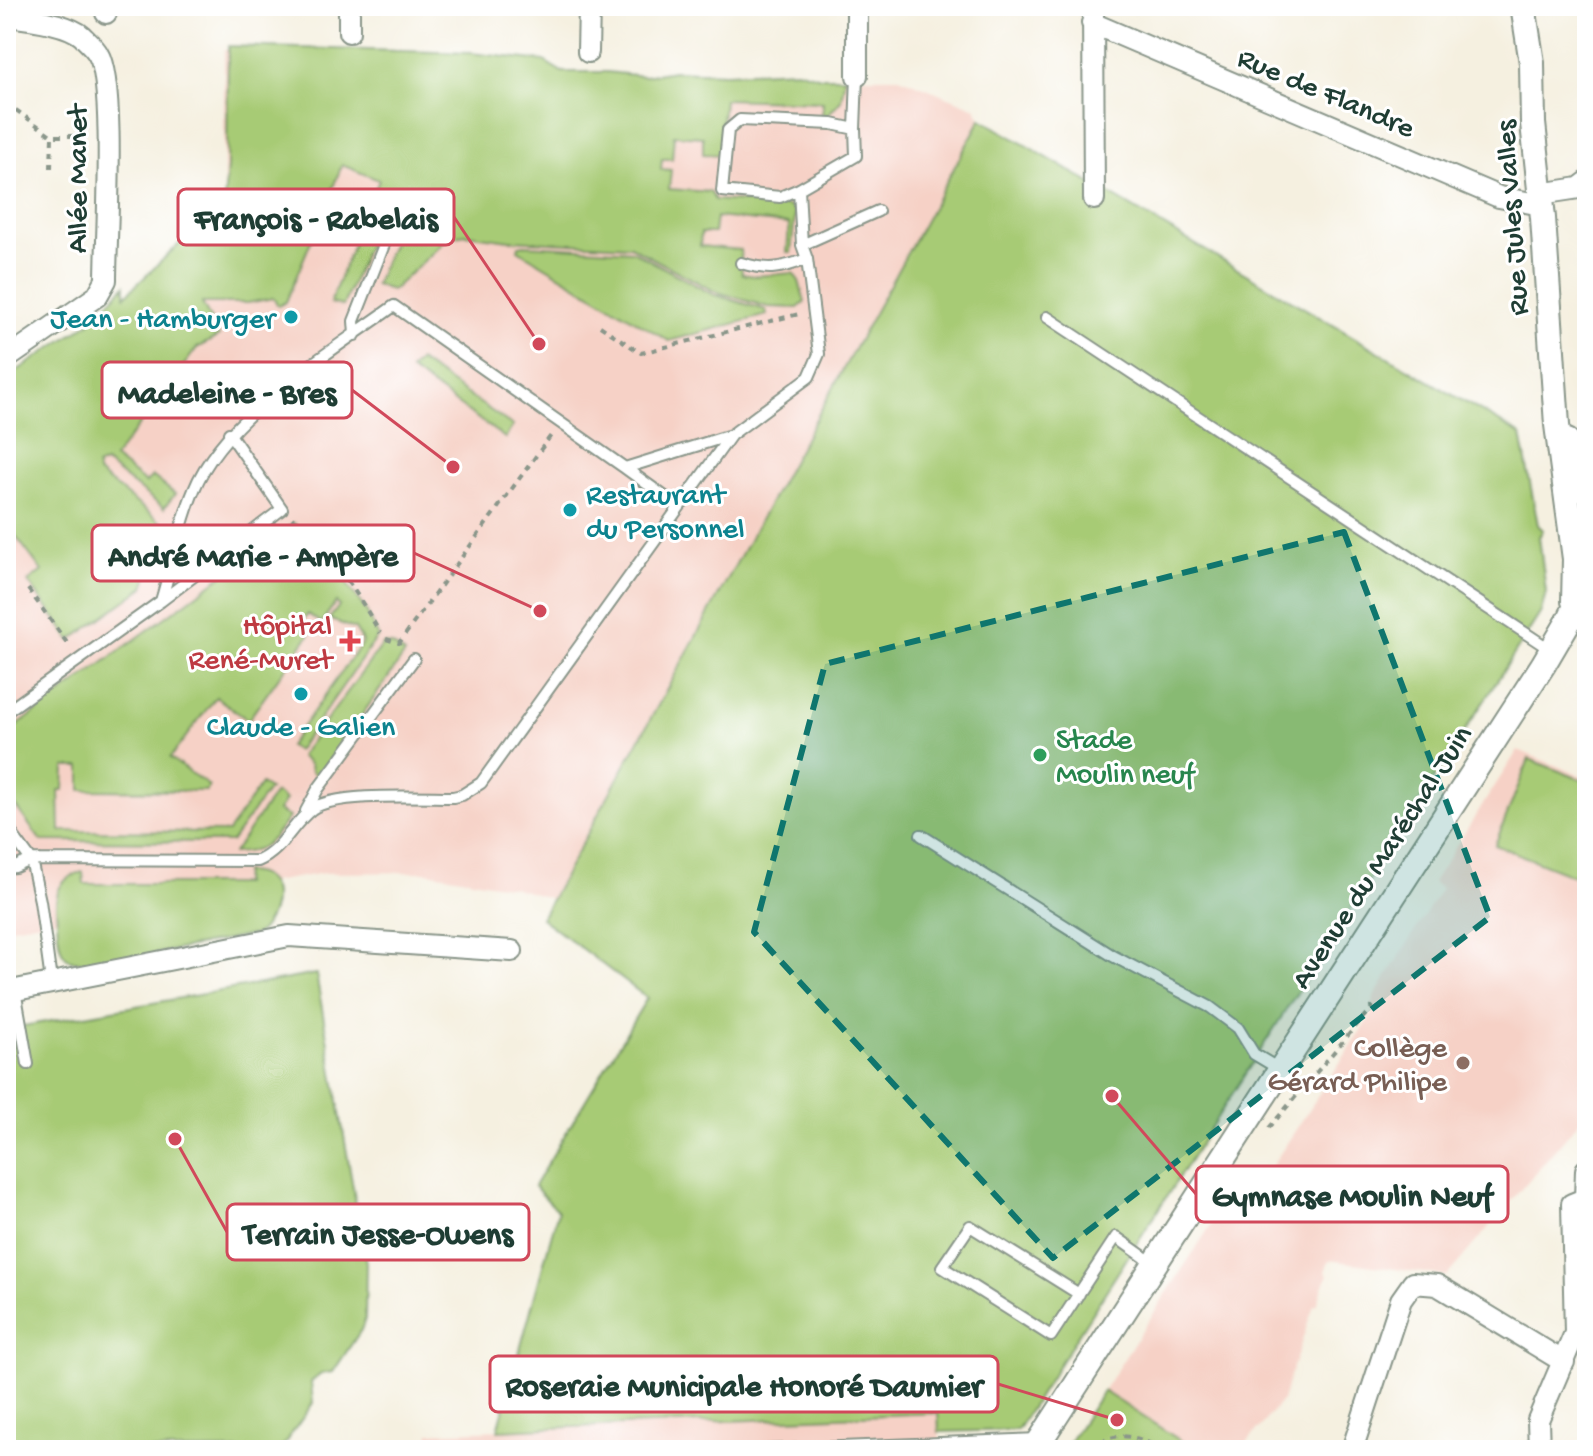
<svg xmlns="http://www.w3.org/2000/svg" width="1593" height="1456" font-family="'Gochi Hand',sans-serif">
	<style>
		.built { fill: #f6d1c6 }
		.green { fill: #a7cb75; stroke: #638454; stroke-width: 2 }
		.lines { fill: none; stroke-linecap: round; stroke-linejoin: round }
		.service-casing { stroke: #8a968a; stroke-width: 14 }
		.minor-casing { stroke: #8a968a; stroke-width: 24 }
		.tertiary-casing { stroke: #8a968a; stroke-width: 28 }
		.path { stroke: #8a968a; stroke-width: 4; stroke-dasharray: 6 6; stroke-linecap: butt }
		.service { stroke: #fff; stroke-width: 10 }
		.minor { stroke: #fff; stroke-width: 20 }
		.tertiary { stroke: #fff; stroke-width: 24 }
		.marked { fill: #0f766e; fill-opacity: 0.2; stroke: #0f766e; stroke-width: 6; stroke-dasharray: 16 10; stroke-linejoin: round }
		.culture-dot { fill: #0f9aa8; stroke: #fff; stroke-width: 3 }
		.health-dot { fill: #e0444e; stroke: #fff; stroke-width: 3 }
		.leisure-dot { fill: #2e9e5b; stroke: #fff; stroke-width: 3 }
		.education-dot { fill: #8d6e63; stroke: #fff; stroke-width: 3 }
		.labels { text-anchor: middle; stroke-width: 6; stroke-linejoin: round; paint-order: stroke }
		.street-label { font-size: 30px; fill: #1f3d34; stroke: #fff }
		.culture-label { font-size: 30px; fill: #0d838f; stroke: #fff; text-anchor: end }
		.health-label { font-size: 30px; fill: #be3a42; stroke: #fff; text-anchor: end }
		.leisure-label { font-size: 30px; fill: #27864d; stroke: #fff; text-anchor: start }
		.education-label { font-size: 30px; fill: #785e54; stroke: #fff; text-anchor: end }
		.leader { fill: none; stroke: #d1495b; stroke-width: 3 }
		.callout-dot { fill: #d1495b; stroke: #fff; stroke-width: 3 }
		.callout { fill: #fff; stroke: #d1495b; stroke-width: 3 }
		.callout-label { font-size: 32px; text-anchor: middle; font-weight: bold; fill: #1f3d34 }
	</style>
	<rect width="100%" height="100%" fill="#fff"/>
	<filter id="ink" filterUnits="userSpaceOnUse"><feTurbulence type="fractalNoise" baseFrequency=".0125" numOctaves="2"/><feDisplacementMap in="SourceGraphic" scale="16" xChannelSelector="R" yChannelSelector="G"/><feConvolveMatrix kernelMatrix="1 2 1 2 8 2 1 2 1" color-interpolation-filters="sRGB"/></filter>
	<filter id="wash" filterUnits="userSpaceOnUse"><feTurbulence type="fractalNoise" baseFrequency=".006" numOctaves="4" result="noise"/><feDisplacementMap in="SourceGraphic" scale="32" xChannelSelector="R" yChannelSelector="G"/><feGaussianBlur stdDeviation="1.8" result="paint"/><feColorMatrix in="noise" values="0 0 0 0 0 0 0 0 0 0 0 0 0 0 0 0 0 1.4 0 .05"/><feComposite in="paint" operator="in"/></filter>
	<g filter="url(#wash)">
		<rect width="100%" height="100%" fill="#f5f0e0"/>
		<path class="built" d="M224 50 544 61 562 72H607L644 76 673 71 726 73 797 70 821 77H899L976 108 981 119 552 899 512 887 427 872 324 873 6 928V411L224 201Z
			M1518 750 1587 778V1112L1447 1276 1329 1260 1325 1272 1328 1274 1317 1305H1314L1282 1400 1241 1450H1195L1103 1391 1243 1176 1264 1178 1372 1014 1374 997 1441 889 1433 882Z
			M939 1412 940 1450H430L429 1433Z"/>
		<path class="green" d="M228 46 470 53 544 61 562 72H607L644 76 673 71 726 73 797 70 821 77H845L841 100 826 117H822L823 102 724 99 719 155 703 154V137L674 135 672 159H662L661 169 671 170 669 189 710 192 715 200C730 201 784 202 793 208L795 216 791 253H787L789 224 716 217 714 233H701L700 246 740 250 742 274 755 276 793 273 799 281 805 302 798 308 768 307 714 291 630 246 509 240 466 234 449 237 444 242 395 288 391 290 375 285 401 223 382 216 381 219 366 213 379 180 342 165 286 302 278 306 273 298 248 303H202L219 336 197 348 114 458 146 483 152 476 175 494 164 508 105 463 97 466 98 473 166 526 144 587 71 640 28 582 42 571 12 531 6 535V378L89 323 125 285V296L224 201 227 167Z
			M981 119 1521 435 1538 525 1543 530 1539 537 1546 592 1541 612 1017 1430 939 1432 938 1413 498 1430 558 1211 534 1186 647 998 541 918Z
			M361 224 373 232 343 306 330 303Z
			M524 245 633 251 712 294 766 310 767 315 669 341 518 250 519 246Z
			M419 361 513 426 505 438 410 370Z
			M294 523 311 547 317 543 365 609 378 636 297 751 289 746 363 642 355 629 329 619 339 606 336 602 321 623 308 614 299 625 310 634 248 720 216 697 170 758 209 786 206 791 81 790V767H65L64 790H59L60 831 228 832 261 784 269 789 231 842 41 841 6 793V734Z
			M383 644 392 645 405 654 318 777 311 771 310 765 300 756Z
			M1529 759 1587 782V881L1495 845Z
			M275 793 285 800 278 811 289 817C272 841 264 853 233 853Z
			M83 872 84 884H243L244 872C286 872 278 915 257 934L92 966 90 961C59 967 59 945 57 921 56 910 54 895 62 884 67 877 75 874 83 872Z
			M316 974 366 1263 365 1319 361 1330 333 1372 321 1374 311 1382 313 1403 280 1450H6V1029Z
			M1103 1391 1195 1450H1064Z"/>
	</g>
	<g filter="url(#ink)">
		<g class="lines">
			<g class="service-casing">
				<path id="service" d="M740 120 832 124 855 129 856 156 799 189 780 197 722 191 728 130Z
					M855 129 857 76
					M802 245 878 211
					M741 263C768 271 780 269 807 259
					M1047 317 1551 650
					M355 335 354 321 391 227
					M625 468 679 507
					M161 601C172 565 179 525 194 490 224 415 330 353 394 306L625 468 731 435
					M6 712 161 601 282 509 229 433
					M306 811 318 789 414 659
					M6 826 31 860 40 901 51 981
					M921 835 1113 956 1210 1007 1238 1028 1254 1054 1279 1069
					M6 868 15 867 31 860 258 861C283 850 291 825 312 809 336 792 420 797 453 797L462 795 481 783 731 435 809 377 819 354 807 259 802 245 799 189
					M15 990 28 1064
					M1079 1294 970 1226 942 1267 1051 1336 1116 1237 1154 1264
					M766 1450 1039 1439"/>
			</g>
			<g class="minor-casing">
				<path id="minor" d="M349 6V32
					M857 6V76
					M1093 6 1094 199
					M106 13V6
					M6 16C26 18 67 23 82 36 87 41 95 48 98 54 116 83 106 238 106 280L97 296 6 359
					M1092 23 1499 197 1542 205
					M588 52 589 6
					M1540 194 1579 188 1587 182
					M6 992 289 936 512 951
					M1585 1198 1586 1170
					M1352 1450 1401 1300 1413 1283 1437 1285 1564 1362
					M1539 1450 1538 1420 1575 1333 1572 1204 1587 1198"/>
			</g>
			<g class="tertiary-casing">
				<path id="tertiary" d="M1523 6 1532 63 1533 123 1543 218 1557 425 1575 559 1574 601
					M1567 441 1587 489
					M1034 1450 1543 665 1570 619 1587 582"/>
			</g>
			<path class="path" d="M6 103 52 136
				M51 168 52 136H89
				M600 326 641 353 799 314
				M292 518C329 550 356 590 380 633
				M28 589 70 647
				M386 639 399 643 552 434
				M1269 1128 1373 1006
				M1091 1450C1112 1428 1140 1436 1162 1450"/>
			<use href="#service" class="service"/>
			<use href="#minor" class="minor"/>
			<use href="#tertiary" class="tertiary"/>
		</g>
	</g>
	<path class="marked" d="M1344 532 1490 917 1053 1258 754 932 825 664Z"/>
	<g class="culture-dot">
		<circle cx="291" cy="317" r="8"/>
		<circle cx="570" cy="510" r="8"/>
		<circle cx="301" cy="694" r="8"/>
	</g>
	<path class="health-dot" d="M346 629h8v8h8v8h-8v8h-8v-8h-8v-8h8z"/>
	<circle class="leisure-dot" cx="1040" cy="755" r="8"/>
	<circle class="education-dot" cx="1463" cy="1063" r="8"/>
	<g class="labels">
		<g class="street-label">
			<text transform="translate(1327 91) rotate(23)" y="10">Rue de Flandre</text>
			<text transform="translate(76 179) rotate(-90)" y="10">Allée Manet</text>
			<text transform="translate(1510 218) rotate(-94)" y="10">Rue Jules Valles</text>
			<text transform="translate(1380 856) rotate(-57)" y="10">Avenue du Maréchal Juin</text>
		</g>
		<g class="culture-label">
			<text x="275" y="327">Jean - Hamburger</text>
			<text x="586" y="503" text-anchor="start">Restaurant<tspan x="586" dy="34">du Personnel</tspan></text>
			<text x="301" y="735" text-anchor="middle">Claude - Galien</text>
		</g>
		<g class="health-label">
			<text x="332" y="634">Hôpital<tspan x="332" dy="34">René-Muret</tspan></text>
		</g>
		<g class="leisure-label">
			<text x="1056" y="748">Stade<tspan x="1056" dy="34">Moulin neuf</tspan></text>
		</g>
		<g class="education-label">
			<text x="1447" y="1056">Collège<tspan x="1447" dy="34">Gérard Philipe</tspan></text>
		</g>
	</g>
	<path class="leader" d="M539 344L454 217M453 467L352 390M540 611L414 553M1112 1096L1196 1194M175 1139L227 1232M1117 1420L998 1384"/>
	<g class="callout-dot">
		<circle cx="539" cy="344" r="8"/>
		<circle cx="453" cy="467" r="8"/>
		<circle cx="540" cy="611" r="8"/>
		<circle cx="1112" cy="1096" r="8"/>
		<circle cx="175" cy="1139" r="8"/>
		<circle cx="1117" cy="1420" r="8"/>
	</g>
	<g class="callout">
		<rect x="178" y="189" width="276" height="56" rx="8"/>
		<rect x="102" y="362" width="250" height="56" rx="8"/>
		<rect x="92" y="525" width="322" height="56" rx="8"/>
		<rect x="1196" y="1166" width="312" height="56" rx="8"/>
		<rect x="227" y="1204" width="302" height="56" rx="8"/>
		<rect x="490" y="1356" width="508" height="56" rx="8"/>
	</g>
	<g class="callout-label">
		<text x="316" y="228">François - Rabelais</text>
		<text x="227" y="402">Madeleine - Bres</text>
		<text x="253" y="565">André Marie - Ampère</text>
		<text x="1352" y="1205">Gymnase Moulin Neuf</text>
		<text x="378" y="1243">Terrain Jesse-Owens</text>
		<text x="744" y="1395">Roseraie Municipale Honoré Daumier</text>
	</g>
	<rect width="1593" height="1456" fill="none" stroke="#fff" stroke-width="32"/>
</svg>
